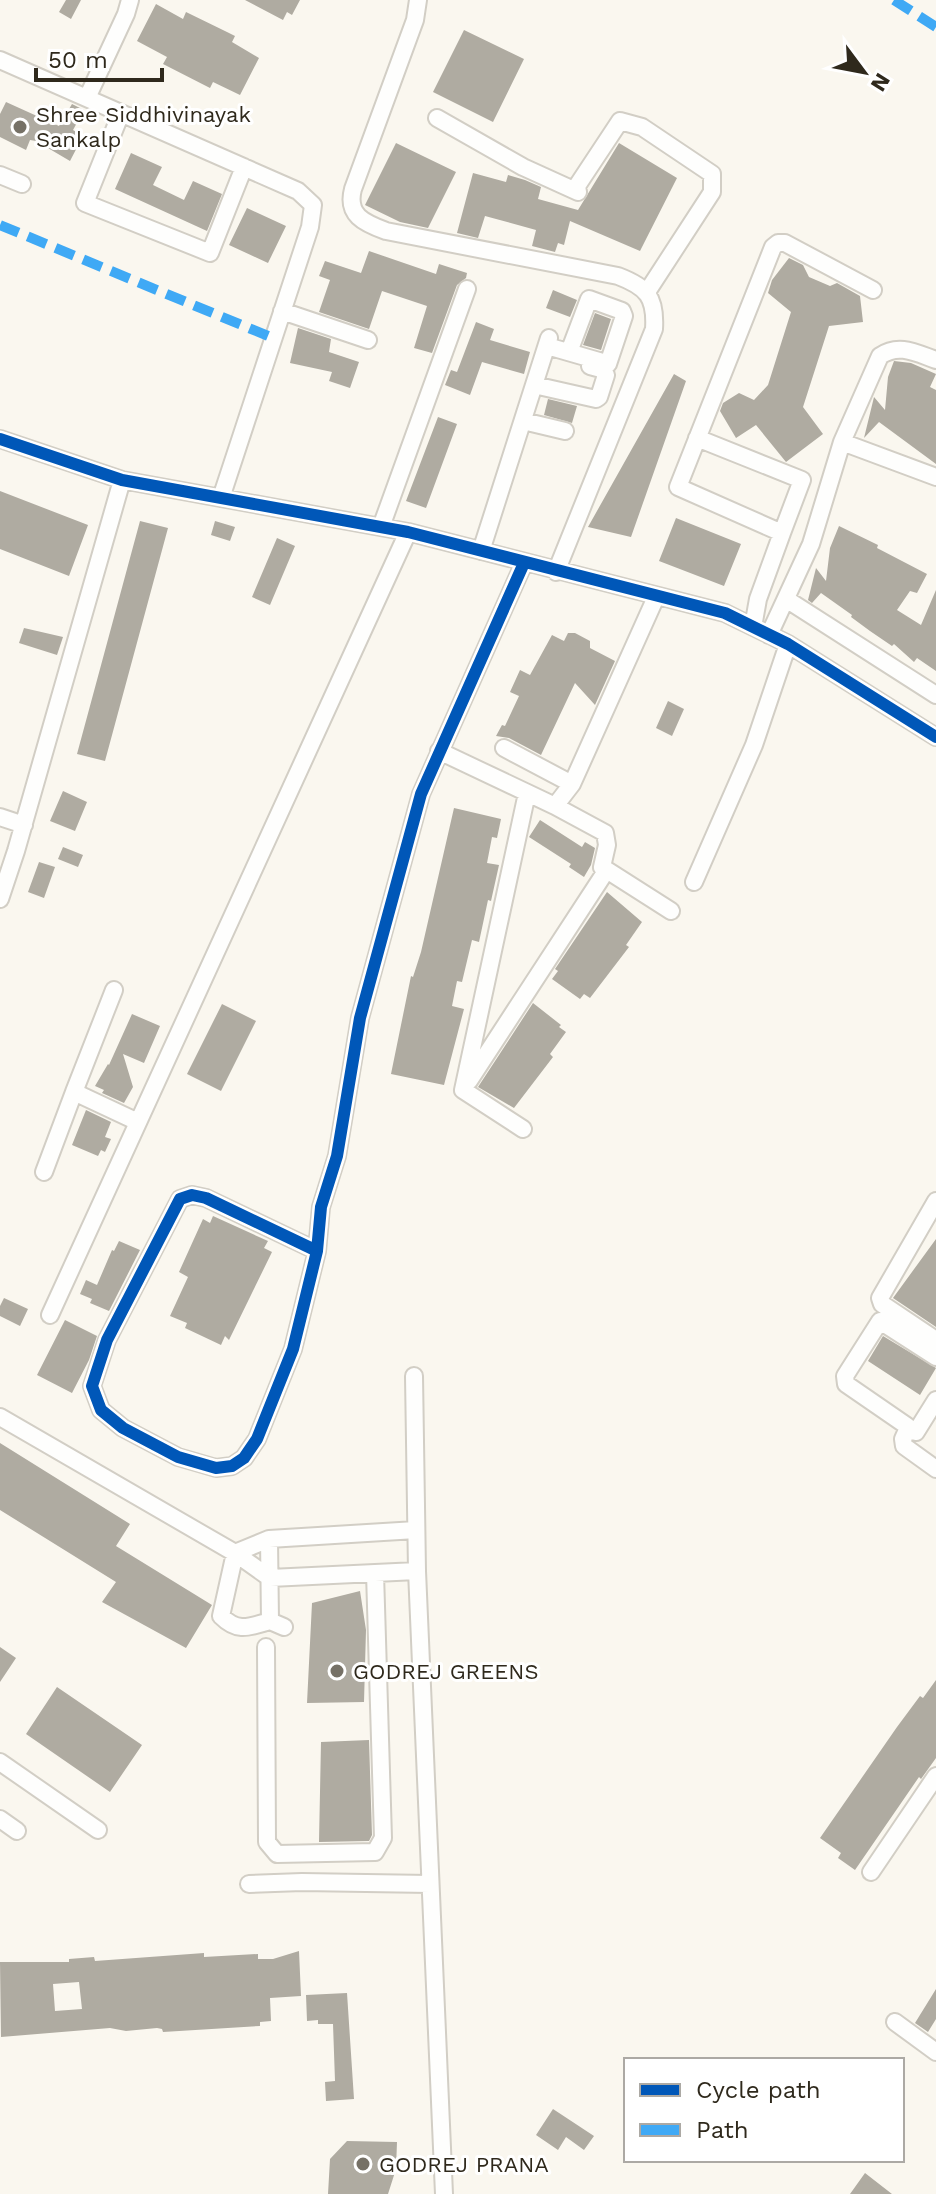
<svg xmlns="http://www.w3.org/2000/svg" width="936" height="2194" font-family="'Work Sans',sans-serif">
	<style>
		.building { fill: #afaba1; fill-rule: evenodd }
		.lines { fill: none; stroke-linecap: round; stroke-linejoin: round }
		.minor-casing { stroke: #d2cec5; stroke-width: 20 }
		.minor { stroke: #fefefd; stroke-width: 16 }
		.quiet { stroke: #3fa9f5; stroke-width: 10; stroke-dasharray: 20 10; stroke-linecap: butt }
		.cycleway-casing { stroke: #fff; stroke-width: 17 }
		.cycleway { stroke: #0057b8; stroke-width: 12 }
		.poi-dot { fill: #767166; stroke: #fff; stroke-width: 3 }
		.labels { text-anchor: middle; stroke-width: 6; stroke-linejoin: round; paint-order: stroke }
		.poi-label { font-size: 22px; fill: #2f291c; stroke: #fff; text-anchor: start }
	</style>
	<rect width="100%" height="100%" fill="#faf7ef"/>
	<path class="building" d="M66 0H81L71 19 59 12Z
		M245 0H300L292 15 287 12 283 20Z
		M156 4 183 19 186 12 227 32 235 36 232 42 259 58 240 95 213 82 210 88 163 64 167 57 137 41Z
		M464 30 524 59 493 122 433 92Z
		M6 102 59 126 72 104 84 110 73 130 83 136 70 161 36 141 30 140 26 150 0 137V114Z
		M396 143 456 172 428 228 400 222 365 205Z
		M619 143 677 178 640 251 570 221 564 245 558 243 555 252 532 246 536 230 485 216 478 238 457 233 473 173 506 182 508 175 525 180 541 187 538 199 578 210Z
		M131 153 162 167 153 185 184 200 193 181 222 194 207 231 115 189Z
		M247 208 286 226 268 263 229 245Z
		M369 251 436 274 439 264 467 273 466 278 457 285 432 353 414 348 427 306 382 291 369 329 319 312 330 280 319 276 325 261 361 273Z
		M789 258 803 265 809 277 830 286 837 283 860 296 863 322 829 326 803 407 823 434 786 462 756 425 736 438 720 411 723 403 739 393 754 400 768 385 791 312 768 293 772 280Z
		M553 290 577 300 570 317 546 308Z
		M595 313 611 319 601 350 583 345Z
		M476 322 494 329 490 340 530 352 524 374 482 362 470 395 445 385 451 370 457 372Z
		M298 328 331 339 329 352 359 362 350 388 329 381 332 372 290 363Z
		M894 361 911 363 936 374 930 387 936 390V464L879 422 864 438 874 397 885 410 888 377Z
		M674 374 686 381 631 537 588 527Z
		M548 399 577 406 572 423 544 415Z
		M438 417 457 424 426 508 406 501Z
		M0 491 88 525 69 576 0 549Z
		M676 518 741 544 724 586 659 561Z
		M140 521 168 528 105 761 77 754Z
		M215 521 235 527 230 541 211 535Z
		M839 526 878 545 877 548 927 574 917 593 910 591 897 610 921 625 936 590V671L917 658 914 662 894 644 892 646 870 631 851 617 852 615 821 593 812 603 808 600 816 568 826 581 830 548Z
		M277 538 295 546 270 605 252 597Z
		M24 628 63 637 57 655 19 643Z
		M568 633H575L590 641V648L615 661 595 705 575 683 541 755 509 738 496 736 502 725 505 726 519 696 510 692 520 670 530 675 552 635 564 641Z
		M668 701 684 709 672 736 656 728Z
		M63 791 87 802 75 831 50 821Z
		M454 808 501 819 497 838 492 837 487 863 499 865 491 901 488 900 479 942 472 940 462 982 457 981 452 1006 464 1009 444 1085 391 1074 411 976 413 977 421 952Z
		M540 820 582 847 585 842 595 848 591 865 584 877 569 867 571 864 529 837Z
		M63 847 83 855 78 867 58 859Z
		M39 862 55 867 44 898 28 892Z
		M607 892 642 922 626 945 629 947 590 998 584 994 580 999 552 979 558 971 555 969Z
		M533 1003 561 1025 559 1027 566 1032 550 1054 553 1057 514 1108 478 1087Z
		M222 1004 256 1021 221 1091 187 1074Z
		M132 1014 160 1026 144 1063 123 1054 133 1087 124 1103 102 1093 104 1090 95 1086 108 1064 109 1065Z
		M86 1110 111 1122 105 1137 111 1139 105 1152 101 1150 98 1156 72 1145Z
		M213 1216 268 1241 264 1248 272 1252 229 1340 225 1336 221 1345 185 1328 187 1323 170 1316 188 1277 179 1272 203 1219 210 1223Z
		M936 1239V1327L893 1298Z
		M119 1241 140 1250 109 1311 90 1303 92 1299 80 1294 86 1280 97 1285 112 1250 114 1251Z
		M4 1298 28 1309 20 1326 0 1316V1306Z
		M65 1320 97 1336 89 1360 72 1393 37 1375Z
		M883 1336 936 1368 920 1395 868 1361Z
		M0 1443 130 1524 116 1546 212 1605 186 1648 102 1602 116 1582 0 1510Z
		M360 1591 366 1630 364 1702 307 1703 312 1603Z
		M0 1647 16 1658 0 1682Z
		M936 1680V1758L921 1779 919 1777 855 1870 838 1858 841 1853 820 1838 897 1727 920 1696 923 1698Z
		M57 1687 142 1745 110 1792 26 1734Z
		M369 1740 372 1835 369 1841 319 1842 321 1742Z
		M299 1951 301 1996 270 1998 271 2021 260 2022V2026L163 2032 162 2029 157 2028 126 2031 110 2028 1 2037 0 1962H69V1959L94 1957 95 1961 204 1953V1957L258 1954V1959H273ZM79 1982 82 2009 55 2011 53 1984Z
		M936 1989V2019L928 2032 915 2023Z
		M347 1993 354 2099 326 2101 325 2082 335 2081 333 2024H318V2020L307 2021 306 1995Z
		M553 2109 594 2136 584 2150 566 2137 558 2150 536 2135Z
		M347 2141 397 2142 396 2169 388 2194H328L330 2159Z
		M865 2173 892 2194H850Z"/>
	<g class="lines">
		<g class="minor-casing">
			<path id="minor" d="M418 0 415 20 353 189C346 215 364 223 386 231L618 276C647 287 656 297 654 329L556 572
				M0 60 298 191 313 205 310 227 221 498
				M87 98 126 14 130 0
				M121 113 85 203 210 253 244 167
				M437 118 523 167 578 192 577 186 620 121 642 127 712 174V192L647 292
				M0 175 22 184
				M282 311 368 340
				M547 346 606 363 608 364 624 316 622 311 589 299 569 352
				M534 385 596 399 599 397 606 375 601 369 590 366
				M523 421 565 431
				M697 438 802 480 782 533
				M0 439 122 480 408 532 725 613 788 644 936 737
				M842 442 936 477
				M381 527 467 289
				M481 551 549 338
				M786 599 936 695
				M753 627 758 599 782 533 678 487 773 247 778 243H785L873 290
				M769 635 811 544 842 442 880 356C899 343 916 353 936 360
				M504 748 572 784
				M439 751 555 806 605 833 607 845 602 867 671 911
				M555 806 572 784 656 597
				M0 817 24 825
				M694 882 754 745 788 644
				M0 899 16 851 122 480
				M469 1081 606 871
				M74 1092 114 990
				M523 1129 463 1090 527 793
				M44 1172 74 1092 138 1122
				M936 1201 880 1298 882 1304 936 1340
				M317 1251 293 1349 257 1439 244 1458 232 1466 216 1468 178 1457 123 1428 101 1410 92 1386 107 1340 180 1199 192 1195 206 1198 317 1251 321 1207 337 1156 360 1018 421 794 524 563
				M50 1315 408 532
				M414 1376 417 1571 444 2194
				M0 1417 235 1553 270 1578 417 1571
				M907 1430V1426L846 1384 845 1376 880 1321 936 1357
				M907 1430 903 1439 904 1446 936 1469
				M907 1430 916 1432 936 1400
				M269 1539 270 1621 284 1627
				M235 1553 269 1539 416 1530
				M235 1553 221 1616C238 1633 249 1627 270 1621
				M266 1647 267 1842 277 1854 375 1852 383 1838 375 1573
				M0 1762 98 1830
				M0 1819 17 1831
				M871 1872 936 1776
				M249 1884 302 1882 430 1884
				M895 2022 936 2052"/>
		</g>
		<use href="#minor" class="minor"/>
		<path class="quiet" d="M894 0 936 27
			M0 225 273 338"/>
		<g class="cycleway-casing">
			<path id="cycleway" d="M0 439 122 480 408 532 725 613 788 644 936 737
				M317 1251 293 1349 257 1439 244 1458 232 1466 216 1468 178 1457 123 1428 101 1410 92 1386 107 1340 180 1199 192 1195 206 1198 317 1251 321 1207 337 1156 360 1018 421 794 524 563"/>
		</g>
		<use href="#cycleway" class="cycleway"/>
	</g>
	<g class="poi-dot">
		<circle cx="20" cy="127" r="8"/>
		<circle cx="337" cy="1671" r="8"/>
		<circle cx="363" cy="2164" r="8"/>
	</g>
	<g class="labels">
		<g class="poi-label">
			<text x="36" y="122">Shree Siddhivinayak<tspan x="36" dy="25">Sankalp</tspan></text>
			<text x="353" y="1679">GODREJ GREENS</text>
			<text x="379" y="2172">GODREJ PRANA</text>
		</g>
	</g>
	<rect x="624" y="2058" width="280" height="104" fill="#ffffff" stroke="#aca9a4" stroke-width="2"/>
	<rect x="640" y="2084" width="40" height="12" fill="#0057b8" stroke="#aca9a4" stroke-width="2"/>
	<text x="696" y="2098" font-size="24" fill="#2f291c">Cycle path</text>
	<rect x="640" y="2124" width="40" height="12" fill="#3fa9f5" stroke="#aca9a4" stroke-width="2"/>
	<text x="696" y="2138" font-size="24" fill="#2f291c">Path</text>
	<g transform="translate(864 72) rotate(122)" stroke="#ffffff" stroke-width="6" paint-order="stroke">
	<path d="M0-6L14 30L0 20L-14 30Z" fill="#2f291c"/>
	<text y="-12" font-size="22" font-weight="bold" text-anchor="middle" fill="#2f291c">N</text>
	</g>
	<path d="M36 68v12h126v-12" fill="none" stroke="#2f291c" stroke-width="4"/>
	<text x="48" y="68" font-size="24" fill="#2f291c" stroke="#ffffff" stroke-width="6" paint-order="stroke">50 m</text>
</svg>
